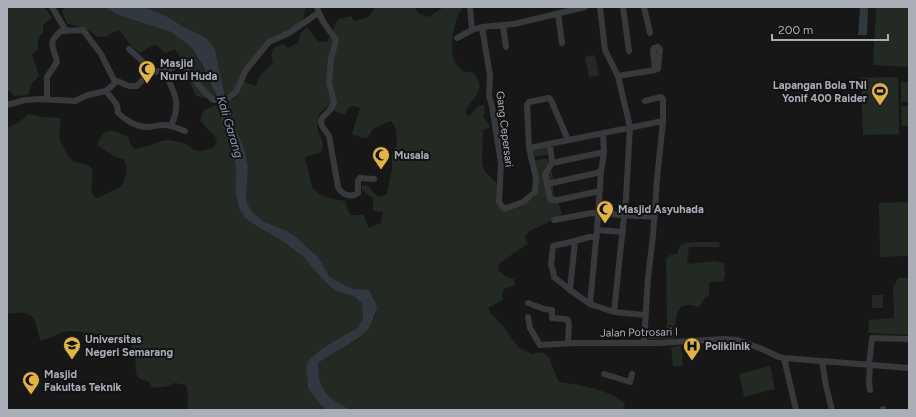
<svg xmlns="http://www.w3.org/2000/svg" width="916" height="417" font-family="Figtree,sans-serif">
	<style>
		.green { fill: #232a24; fill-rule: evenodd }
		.water { fill: #313940 }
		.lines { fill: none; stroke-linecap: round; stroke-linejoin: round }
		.minor { stroke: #38393d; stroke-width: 6 }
		.labels { text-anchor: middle; stroke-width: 4; stroke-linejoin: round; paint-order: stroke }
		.poi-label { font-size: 11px; font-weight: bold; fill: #aaaeb7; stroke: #121213; text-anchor: start }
		.street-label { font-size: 11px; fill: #aaaeb7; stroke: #121213 }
		.water-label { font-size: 12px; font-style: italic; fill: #8599af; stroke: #121213 }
	</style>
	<rect width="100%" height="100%" fill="#171718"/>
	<path class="green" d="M7 7H44L52 17 43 25V33L38 38V49L32 54 39 76 32 84 28 95 14 96 7 89Z
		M66 7H105L118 15 171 32 191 47 211 81 217 97 204 98 196 96 189 80V69L175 49 165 53 157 45 151 46 141 53 132 47 119 30 110 34 106 37H98C88 29 80 26 67 24L62 11Z
		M143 7H306L303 20 288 32 268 41 238 87 225 97 215 49 184 27 166 16Z
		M373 7H415C416 13 423 16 428 17L444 7H462C462 11 459 12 458 15 453 29 447 56 459 67 461 70 464 71 467 73L471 71C491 90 471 96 465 113L469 116 479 105H484L485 112 483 116 490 126 489 128 483 130 482 164 486 173 496 182 499 208C511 211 523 203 534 198L539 189 534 161 547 158 553 176V192L558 202 562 214 556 218 528 232 525 236 528 244 515 252 498 265 499 271 507 277 514 279 515 285 504 289 502 294 503 300 488 308 492 315 503 326 519 348 532 354 542 352 548 356 559 382C582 385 605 389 624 402L625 410H352C328 400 318 391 318 364 330 353 343 349 356 341 364 335 377 318 377 307 376 301 371 295 369 290L354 289 344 285 330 277 318 257 297 238 287 231 263 221 252 212 246 201 248 168 227 101C240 99 239 92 242 81L256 86 260 75 273 63 271 54 275 47 283 44 288 48 298 43 300 34 307 27 318 42H327L338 19 351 16 354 21 367 18 374 10ZM352 106 360 108 352 134 362 138 368 137 373 129 390 121 392 122 396 129 397 145 392 152V168L387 194 378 197 368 186 362 185V190L373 198V211L383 212 381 223 369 228 364 215H350L345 201C332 199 320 198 312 187L305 157 321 152 323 143 317 128 319 114 326 107 343 115 346 113 348 108Z
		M876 7H909V67L873 65Z
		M595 55 599 75 589 77 585 57Z
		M898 77 899 134 863 135 861 78Z
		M901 82H909V102H901Z
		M214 106H219L223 127 227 135 234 157 236 170 235 190 255 225 279 239 304 257 321 278 334 290 355 297 362 304 363 318 357 328 324 347 311 358 320 404 327 410H187C188 403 189 391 186 385L175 383 165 387 152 388 149 382C145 380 140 380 138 377 134 373 137 357 134 350 132 345 128 342 123 340 117 337 76 330 69 331 59 332 49 340 40 340 34 315 34 310 7 314V128L18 123 29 114 43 117 61 118 59 138 67 154 71 159 75 162 88 165 93 170 91 191 95 197 98 198 120 187 124 181 127 171 125 161 123 159 115 157 97 145C105 126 112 129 128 137L132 147 135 149 152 145 161 141 168 140 185 143 193 150 200 151 213 148 217 142C215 132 205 129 200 120L204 110Z
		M901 106H909V126H902Z
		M549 145 551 154 534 157 532 149Z
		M909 202V256L880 257 879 203Z
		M695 242H719L720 247H689L687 261 690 264 714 261 724 263 725 274 723 281 711 282 709 284V296L705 298 699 307C673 298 675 320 676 337L671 339H648L647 335 648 330H664L667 326 666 259 670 255 677 254 680 246 685 243Z
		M898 278H909V335L868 333 869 320 894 318 893 288Z
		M872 295H883V308H872Z
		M681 346 683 366H673L671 347Z
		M770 366 775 389 744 397 739 374Z"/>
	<path class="water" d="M105 7H144L166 16 184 27 206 38 215 49 225 97 218 99 204 68 191 47 171 32 118 15Z
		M860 7H868L867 35H858Z
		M227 101 234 125 245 152 248 168 246 201 252 212 263 221 287 231 297 238 318 257 330 277 344 285 354 289 369 290C371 295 376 301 377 307 377 310 375 314 374 316 367 343 336 347 318 364 318 391 329 400 352 410H327L320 404 308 388 306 365 311 358 324 347 357 328 363 318 362 304 355 297 334 290 321 278 304 257 279 239 255 225 245 218 239 208 235 190 236 170 234 157 227 135 223 127 218 103Z"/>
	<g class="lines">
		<path class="minor" d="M52 7 66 31
			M317 7C320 21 329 29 336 40L331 59 329 83 334 102 331 109 322 118 321 122 322 126 329 136 338 187C342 195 351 198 358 193V181L360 178 374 179
			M470 7 472 30
			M600 7 605 50 618 76 630 127 626 198 614 312 645 315
			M623 7 629 51
			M644 7 650 33
			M558 13 562 43
			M503 25 506 47
			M482 27 490 76 489 96 492 106 501 163 499 202 504 209 523 202 535 192 536 178 529 148 527 105 529 102 549 98 551 100 568 140
			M457 38 472 30 482 27 514 24 585 7
			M129 49 141 60 150 72
			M618 76 655 70 658 69 660 49 658 47 654 48 653 50 655 70
			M106 91 117 105 118 113C124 119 137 127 146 127 156 127 160 123 171 126 182 102 174 92 164 71
			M47 100V77L57 62C54 47 46 44 61 31L83 30 101 54 115 82
			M7 105 25 100 40 99 75 101 88 95 106 91 117 81 129 86H137L150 72 164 71 178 65 184 66 201 88 213 100H217L228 98 236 92 246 70 269 42 289 33 318 13
			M171 126 185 131
			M603 133 604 152 601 172 597 230 623 232
			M550 144 552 163 545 174 550 199 552 200H558L600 191
			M529 148 663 121
			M552 163 604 152
			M547 184 601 172
			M554 220 592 213 655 217
			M597 230 590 304 614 312
			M570 290 554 277 553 270 551 265 553 246 575 241
			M528 303 544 309 552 310V318L564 319 568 320 569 325 568 343
			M590 304 570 290 575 241 589 237H597
			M528 317 530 328 540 345 577 343H658L724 339 738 340 762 349 779 357 784 358 909 368
			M644 342 648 278 653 236 657 179 663 121V99L661 97 645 101
			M784 358 796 410
			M822 361 826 386 832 410
			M869 365 872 338 909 339
			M604 374 630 382 632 374
			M870 390 869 382 870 365
			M883 409V410"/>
	</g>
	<defs>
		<g id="mosque-pin" transform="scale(0.9)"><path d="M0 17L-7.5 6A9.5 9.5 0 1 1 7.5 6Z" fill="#e0b347" stroke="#121213"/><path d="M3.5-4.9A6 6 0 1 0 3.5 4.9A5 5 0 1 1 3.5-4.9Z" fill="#111"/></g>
		<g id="stadium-pin" transform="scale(0.9)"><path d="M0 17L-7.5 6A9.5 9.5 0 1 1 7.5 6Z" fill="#e0b347" stroke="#121213"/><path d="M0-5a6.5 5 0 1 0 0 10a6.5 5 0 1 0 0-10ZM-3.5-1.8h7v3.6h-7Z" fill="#111"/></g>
		<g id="university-pin" transform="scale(0.9)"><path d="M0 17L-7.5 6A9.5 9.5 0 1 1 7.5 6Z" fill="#e0b347" stroke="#121213"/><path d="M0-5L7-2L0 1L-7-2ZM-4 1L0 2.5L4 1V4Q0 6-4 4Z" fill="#111"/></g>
		<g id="hospital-pin" transform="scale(0.9)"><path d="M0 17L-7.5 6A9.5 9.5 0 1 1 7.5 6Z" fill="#e0b347" stroke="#121213"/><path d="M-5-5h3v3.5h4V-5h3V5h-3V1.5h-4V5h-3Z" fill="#111"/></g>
	</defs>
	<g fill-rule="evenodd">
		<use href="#mosque-pin" x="147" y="69"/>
		<use href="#stadium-pin" x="880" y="91"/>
		<use href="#mosque-pin" x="381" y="155"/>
		<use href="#mosque-pin" x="605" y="209"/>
		<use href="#university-pin" x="72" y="345"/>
		<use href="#hospital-pin" x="692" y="346"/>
		<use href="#mosque-pin" x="31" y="380"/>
	</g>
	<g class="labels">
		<g class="poi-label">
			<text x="160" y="67">Masjid<tspan x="160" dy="13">Nurul Huda</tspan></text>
			<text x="867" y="89" text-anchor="end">Lapangan Bola TNI<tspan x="867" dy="13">Yonif 400 Raider</tspan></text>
			<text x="394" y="159">Musala</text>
			<text x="618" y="213">Masjid Asyuhada</text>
			<text x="85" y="343">Universitas<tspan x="85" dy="13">Negeri Semarang</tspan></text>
			<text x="705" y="350">Poliklinik</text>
			<text x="44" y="378">Masjid<tspan x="44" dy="13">Fakultas Teknik</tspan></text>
		</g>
		<g class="street-label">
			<text transform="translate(505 129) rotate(83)" y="4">Gang Cepersari</text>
			<text transform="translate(639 332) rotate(-1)" y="4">Jalan Potrosari I</text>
		</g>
		<g class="water-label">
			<text transform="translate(230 127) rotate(73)" y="4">Kali Garang</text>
		</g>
	</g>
	<rect width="916" height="417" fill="none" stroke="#aaaeb7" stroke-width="16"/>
	<path d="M772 34v6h116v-6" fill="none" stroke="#aaaeb7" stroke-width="2"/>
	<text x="778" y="34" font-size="12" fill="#aaaeb7" stroke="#121213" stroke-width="3" paint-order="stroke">200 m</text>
</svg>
